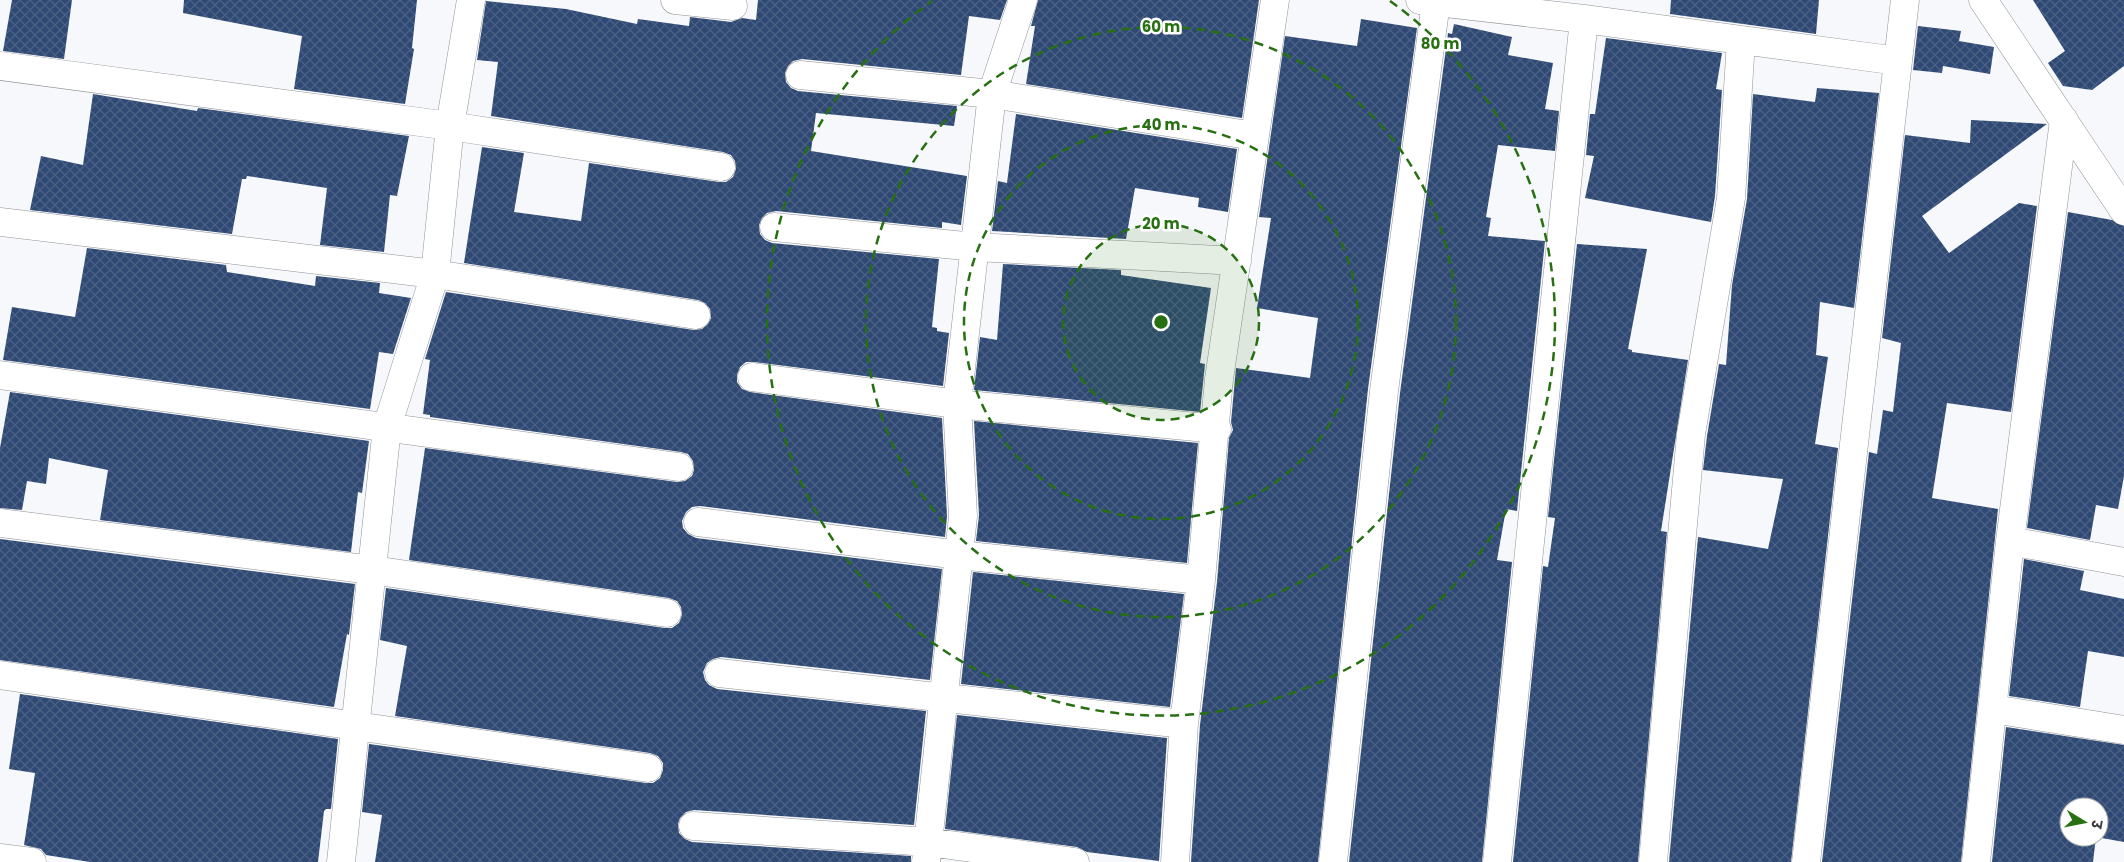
<svg xmlns="http://www.w3.org/2000/svg" width="2124" height="862" font-family="Poppins,'Noto Sans Devanagari',sans-serif">
	<style>
		.building { fill: url(#building-cross-hatch); fill-rule: evenodd }
		.lines { fill: none; stroke-linecap: round; stroke-linejoin: round }
		.minor-casing { stroke: #929396; stroke-width: 29 }
		.minor { stroke: #fff; stroke-width: 28 }
		.ring { fill: none; stroke: #277012; stroke-width: 2.5; stroke-dasharray: 9 6 }
		.centre { fill: #277012; stroke: #fff; stroke-width: 2.5 }
		.ring-label { font-size: 15px; text-anchor: middle; font-weight: bold; fill: #277012; stroke: #fff; stroke-width: 5; stroke-linejoin: round; paint-order: stroke }
	</style>
	<defs>
		<pattern id="building-cross-hatch" width="8" height="8" patternUnits="userSpaceOnUse" patternTransform="scale(1.25)"><rect width="8" height="8" fill="#2e4974"/><path d="M0 0l8 8M0 8l8-8" fill="none" stroke="#4c6184"/></pattern>
	</defs>
	<rect width="100%" height="100%" fill="#f6f8fb"/>
	<path class="building" d="M12 0H72L64 59 3 51Z
		M184 0H417L412 48 414 49 405 104 294 89 302 36 183 13Z
		M758 0H1007L1000 20 969 16 961 75 802 59 793 61 788 66 785 73 786 82 791 88 798 91 957 106 954 126 816 113 811 151 967 176 961 225 942 222V228L776 211 767 213 762 218 759 225 760 234 765 240 772 243 939 259 932 327 937 328V331L949 333 943 386 754 362H746L740 367 737 375V382L742 389 750 392 942 418 947 516 945 537 700 506 692 507 686 512 682 521 683 528 688 534 696 538 942 569 930 680 721 657 713 659 707 663 703 672 705 680 709 685 717 689 926 711 914 825 694 810 686 812 680 818 678 824 679 833 685 839 692 842 911 856V862H375L382 815 362 812 369 744 646 783H653L660 778 663 770V763L658 756 650 753 395 716 407 646 380 640 386 588 665 628H672L679 623 682 615 681 607 677 601 669 598 409 560 425 448 677 482 685 481 692 476 694 470 693 461 688 454 681 452 430 417V415L423 414 430 360 425 359 446 292 694 330 702 329 708 324 711 318 710 309 705 303 698 300 464 263 482 147 524 153 514 212 581 221 589 163 719 182H726L733 177 736 169 735 161 731 155 723 152 491 116 498 62 477 60 486 1 566 9 637 24 638 19 689 26 690 17 731 22 742 18 756 20Z
		M1038 0H1259L1242 118 1026 84 1035 26H1031Z
		M1671 0H1819L1816 34 1670 14Z
		M2033 0H2124V66L2092 90 2063 86 2048 63 2065 51Z
		M1361 19 1417 28 1368 389 1318 862H1191L1200 725 1217 582 1229 438 1233 430 1231 422 1236 368 1310 378 1318 318 1257 308 1271 218 1259 217 1285 36 1357 46Z
		M1454 24 1512 37 1508 55 1553 63 1545 109 1559 111 1555 151 1498 145 1486 217 1491 218 1488 236 1545 241 1517 511 1506 509 1497 560 1512 562 1482 862H1349L1400 393 1448 33 1452 34Z
		M1918 26 1961 31 1959 41 1994 47 1990 74 1943 66 1942 73 1913 70Z
		M1606 38 1722 53 1716 89 1722 90 1715 196 1711 222 1585 198 1594 156 1586 155 1590 114H1595Z
		M1817 88 1879 93 1854 308 1820 302 1816 355 1828 357 1815 444 1838 448 1791 862H1669L1698 537 1768 549 1783 479 1703 470 1707 436 1719 364 1726 365 1732 285 1747 199 1753 94 1815 102Z
		M93 94 197 111 198 108 409 136 397 196 390 195 384 252 320 245 327 188 247 176 246 179H242L232 234 30 210 41 156 83 165Z
		M1016 114 1237 149 1228 212 1198 207 1199 198 1135 188 1126 239 992 231 998 181 1007 183Z
		M1971 120 2047 124 1922 216 1949 253 2019 203 2037 206 2011 412 1947 403 1932 498 1998 509 1961 862H1822L1869 452 1877 454 1883 410 1893 412 1901 343 1882 338 1905 135 1970 143Z
		M2068 212 2112 220 2124 226V476L2118 509 2096 505 2090 540 2027 528Z
		M1577 244 1647 249 1628 349 1632 350V352L1688 360 1661 531 1667 532 1638 862H1513L1543 566 1548 567 1555 518 1548 517Z
		M87 248 226 265 227 272 315 286 316 276 380 283 379 293 411 298 393 354 379 352 370 409 3 360 12 307 75 317Z
		M1003 264 1121 270V275L1211 288 1200 363 1205 364 1200 412 974 390 980 337 997 340Z
		M10 392 369 441 362 493 358 492 351 552 100 520 108 470 49 458 46 484 27 481 22 510 0 508V448Z
		M974 421 1198 443 1187 563 976 541 979 515Z
		M0 539 355 584 349 635 347 634 334 707 0 660Z
		M2024 559 2084 571 2080 590 2124 599V657L2088 651 2080 707 2009 696Z
		M973 572 1184 594 1170 707 961 684Z
		M20 694 338 739 331 809H326L324 811 318 862H90L46 855 41 849 24 845 35 773 9 769Z
		M957 715 1167 738 1159 861 1087 852 1077 847 945 829Z
		M2006 727 2124 745V842L2096 837 2093 862H1992ZM2069 807H2099V837H2069Z"/>
	<g class="lines">
		<g class="minor-casing">
			<path id="minor" d="M675 0 733 6
				M1420 0 1584 19 1898 61
				M1983 0 2124 211
				M0 66 450 126 721 167
				M800 75 992 94 1254 136
				M0 222 435 274 696 315
				M774 227 975 247 1237 261
				M0 375 679 467
				M752 377 957 404 1217 429
				M698 522 959 555 1201 580
				M0 523 372 570 667 613
				M2010 541 2124 562
				M719 673 1184 724
				M0 675 648 768
				M1993 709 2124 730
				M693 826 928 842 1075 862
				M0 858 32 862
				M341 862 387 427 435 274 450 126 471 0
				M926 862 963 516 957 404 992 94 1023 0
				M1175 862 1184 724 1201 580 1219 379 1275 0
				M1333 862 1384 391 1436 2
				M1497 862 1584 19
				M1653 862 1691 434 1731 198 1741 41
				M1806 862 1905 0
				M1976 862 2010 541 2064 120"/>
		</g>
		<use href="#minor" class="minor"/>
	</g>
	<circle cx="1161" cy="322" r="98" fill="#277012" fill-opacity=".12"/>
	<g class="ring">
		<circle cx="1161" cy="322" r="98"/>
		<circle cx="1161" cy="322" r="197"/>
		<circle cx="1161" cy="322" r="295"/>
		<path d="M1390 1A394 394 0 1 1 932 1"/>
	</g>
	<circle cx="1161" cy="322" r="8" class="centre"/>
	<g class="ring-label">
		<text x="1161" y="32">60 m</text>
		<text x="1440" y="49">80 m</text>
		<text x="1161" y="130">40 m</text>
		<text x="1161" y="229">20 m</text>
	</g>
	<g transform="translate(2084 822) rotate(100)"><circle r="24" fill="#ffffff" stroke="#afafb0"/>
	<path d="M0-4L9 19L0 12L-9 19Z" fill="#277012"/>
	<text y="-8" font-size="14" font-weight="bold" text-anchor="middle" fill="#383839">उ</text>
	</g>
</svg>
